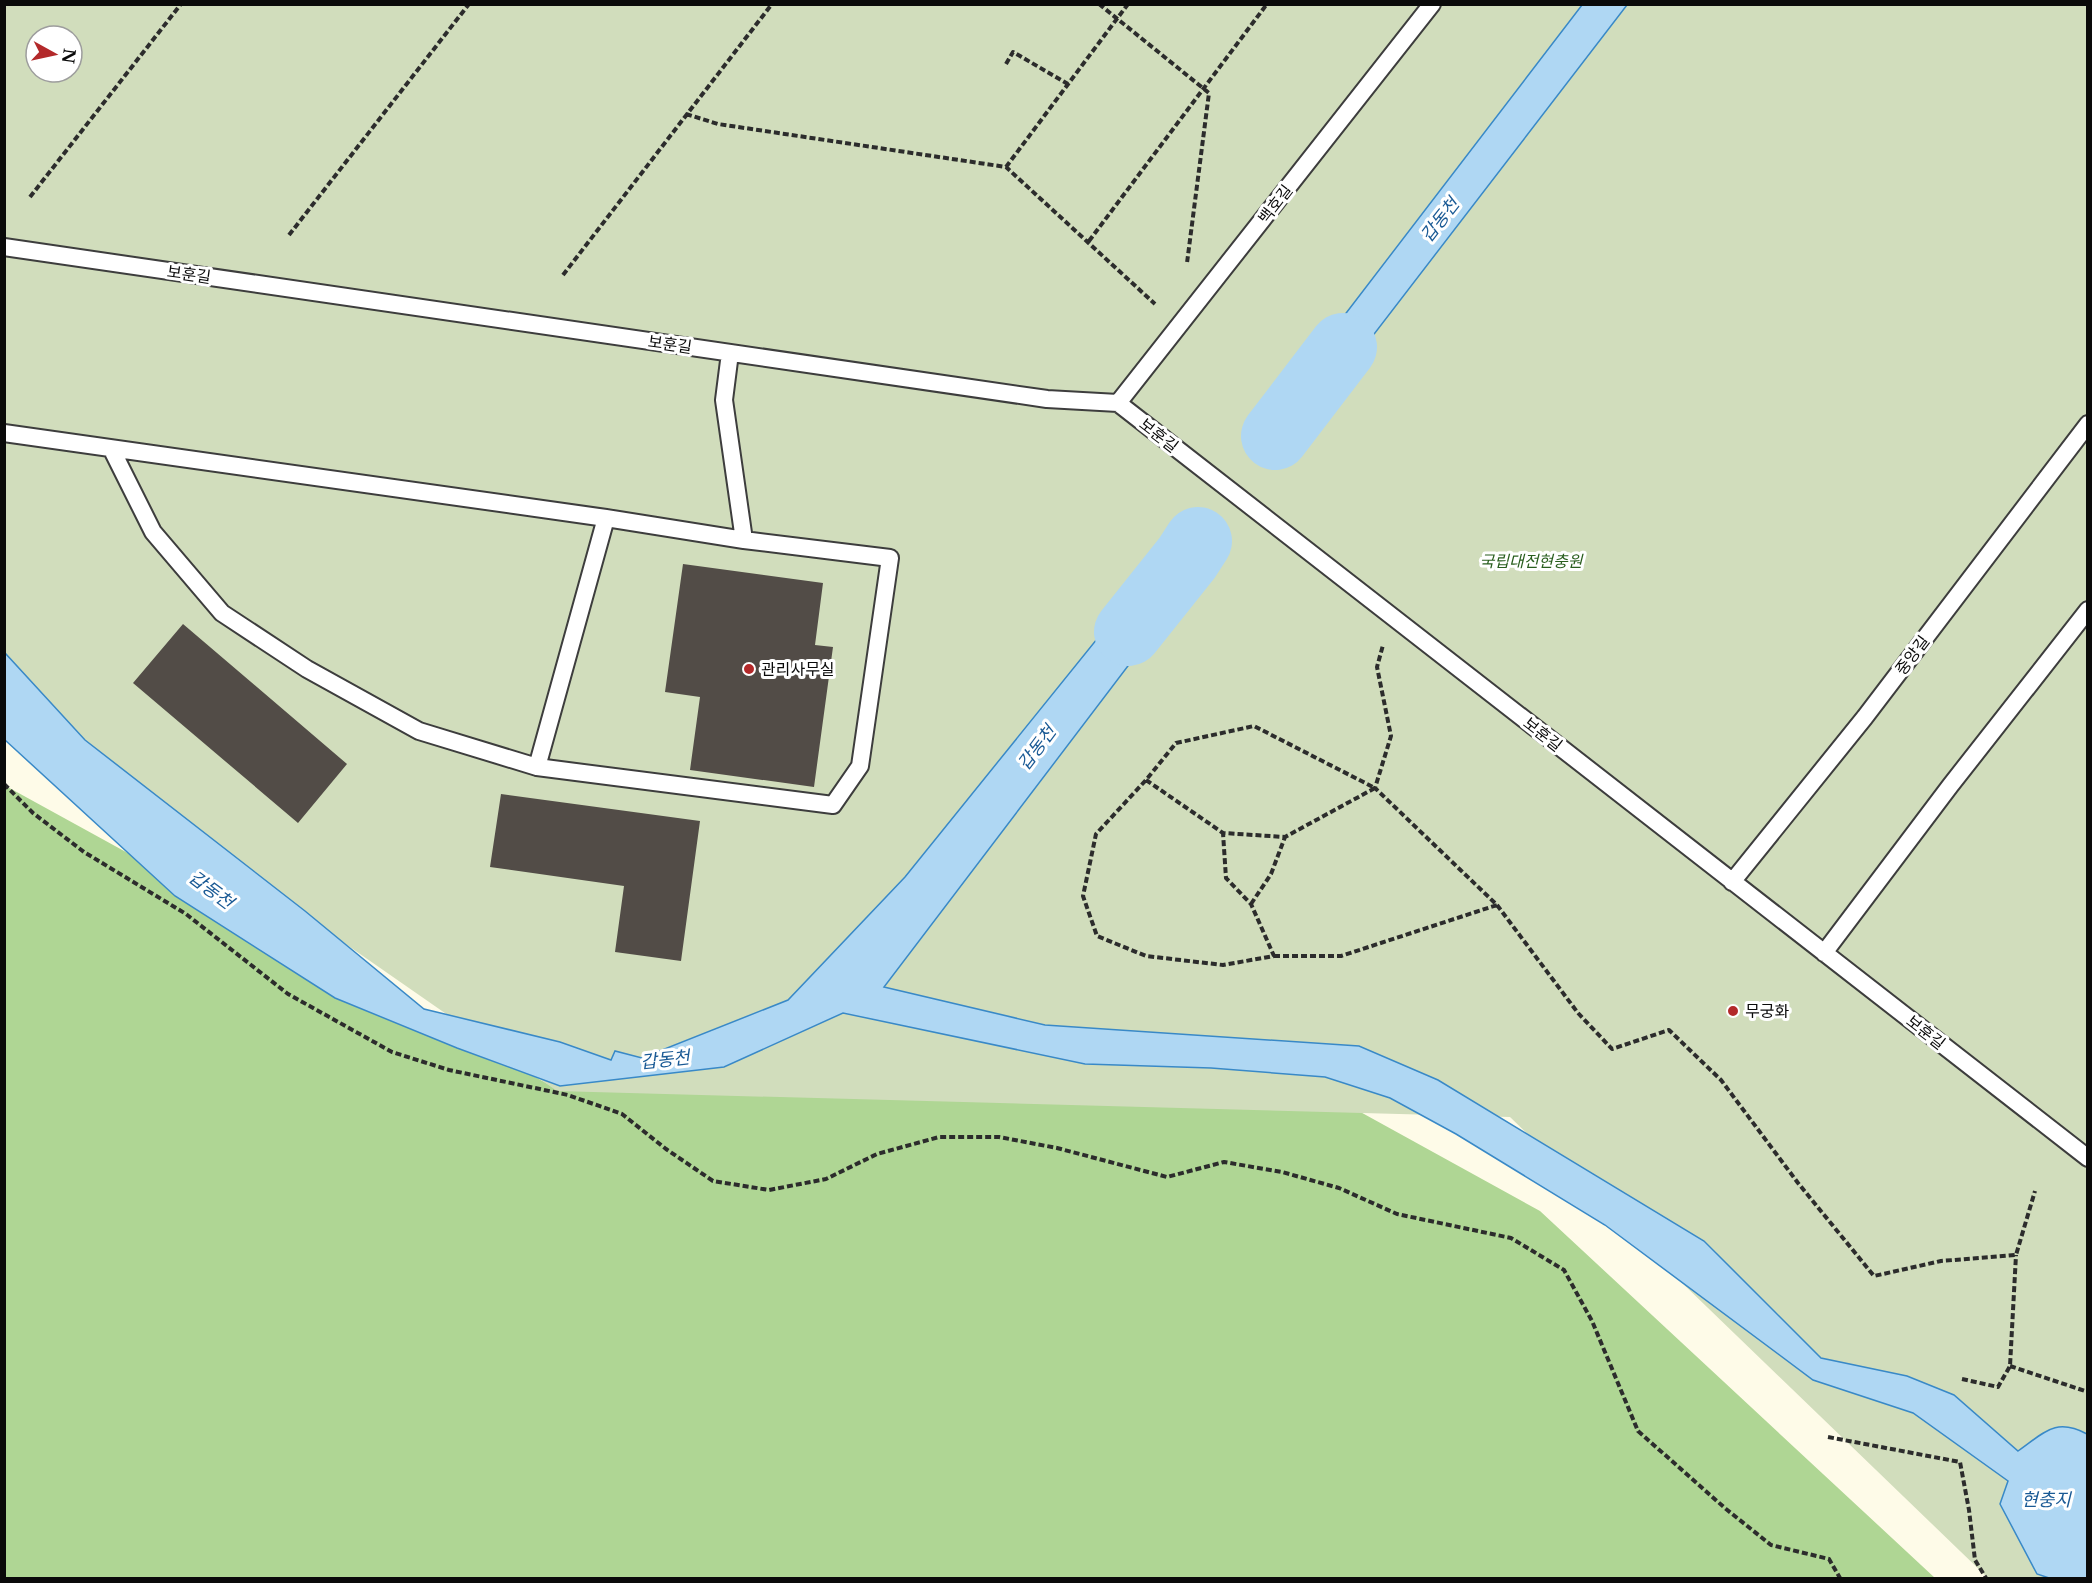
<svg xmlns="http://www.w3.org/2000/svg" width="2092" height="1583" font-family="'Libre Baskerville','Noto Sans KR',serif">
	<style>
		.forest { fill: #afd694 }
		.cemetery { fill: #d1ddbc; fill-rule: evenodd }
		.water { fill: #afd7f3; stroke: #3989c7; stroke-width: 1.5 }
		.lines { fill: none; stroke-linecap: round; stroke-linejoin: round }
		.river { stroke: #afd7f3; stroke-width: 68 }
		.building { fill: #524c47 }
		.service-casing { stroke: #3d3d3d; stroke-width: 20 }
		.path { stroke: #2c2c2c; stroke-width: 4; stroke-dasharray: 6 3; stroke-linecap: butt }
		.service { stroke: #fff; stroke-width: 16 }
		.poi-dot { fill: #b3292a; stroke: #fff; stroke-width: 2 }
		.labels { text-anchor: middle; stroke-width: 6; stroke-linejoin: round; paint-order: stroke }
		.street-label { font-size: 16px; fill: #0a0a0a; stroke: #fff }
		.park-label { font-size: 16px; font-style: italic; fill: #295e1e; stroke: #fff }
		.poi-label { font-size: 16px; fill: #0a0a0a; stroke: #fff; text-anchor: start }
		.water-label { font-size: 18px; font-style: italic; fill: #1a5a95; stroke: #fff }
	</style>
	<rect width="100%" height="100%" fill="#fefbe8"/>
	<path class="forest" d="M4 785 557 1089 1335 1098 1540 1211 1935 1578H5Z"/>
	<path class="cemetery" d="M5 5H2087V1578H1988L1510 1117 557 1091 5 707ZM36 36H72V72H36Z"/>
	<path class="water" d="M1582 5H1627L1315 411 1299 421 1286 420 1280 408 1288 389Z
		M1176 554 1187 558 1191 569V583L884 987 1045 1025 1359 1046 1438 1080 1704 1241 1821 1358 1907 1376 1954 1395 2018 1451C2044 1433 2055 1417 2087 1434V1578H2049L2037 1574 2000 1504 2008 1481 1913 1413 1813 1380 1605 1225 1456 1134 1390 1098 1325 1077 1211 1068 1085 1064 843 1013 724 1067 560 1086 457 1048 335 998 175 896 5 740V653L85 740 305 911 424 1009 560 1042 611 1060 615 1051 642 1058 788 1000 905 877 1164 556Z"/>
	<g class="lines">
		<path class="river" d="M1275 436 1343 347
			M1128 632 1187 558 1198 541"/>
	</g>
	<path class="building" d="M683 564 823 583 815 645 833 647 814 787 690 770 700 697 665 692Z
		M183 624 347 764 298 823 133 683Z
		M501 794 700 821 681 961 615 952 624 886 490 867Z"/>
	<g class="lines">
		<g class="service-casing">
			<path id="service" d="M4 247 1047 399 1118 403 2088 1158
				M730 353 724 400 744 540
				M1118 403 1432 4
				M4 433 606 518 744 540 890 558 860 766 833 805 537 767 419 731 307 669 222 613 153 532 111 448
				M537 767 606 518
				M1732 882 1865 717 2088 424
				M1824 953 1950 786 2088 610"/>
		</g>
		<path class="path" d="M1099 4 1209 93 1187 263
			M1006 64 1013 52 1068 84
			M686 114 718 124 1006 167 1155 304
			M1006 167 1128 4
			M30 197 181 4
			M289 235 469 4
			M1089 241 1267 4
			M563 275 772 4
			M1146 780 1223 833 1285 837 1375 788 1254 726 1176 743 1146 780 1096 834 1083 896 1097 936 1146 956 1223 965 1274 956 1251 904 1226 878 1223 833
			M4 784 33 813 84 852 186 914 288 994 392 1052 449 1070 568 1095 622 1114 666 1149 713 1181 769 1190 826 1179 877 1154 939 1137H999L1057 1148 1167 1177 1224 1162 1282 1172 1339 1188 1397 1214 1511 1238 1564 1270 1592 1321 1638 1431 1726 1509 1771 1545 1829 1559 1840 1578
			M1251 904 1271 874 1285 837
			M1497 905 1578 1013 1612 1049 1669 1030 1721 1080 1798 1183 1874 1276 1941 1261 2016 1255 2035 1191
			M1274 956H1341L1497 905 1375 788 1391 736 1377 667 1383 645
			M2010 1366 2088 1392
			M1962 1379 1998 1387 2010 1366 2016 1255
			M1828 1437 1960 1462 1969 1510 1975 1560 1986 1578"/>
		<use href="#service" class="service"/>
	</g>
	<g class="poi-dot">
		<circle cx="749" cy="669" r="6"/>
		<circle cx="1733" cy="1011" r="6"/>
	</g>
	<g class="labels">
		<g class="street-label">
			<text transform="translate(1275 204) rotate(-52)" y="6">백호길</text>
			<text transform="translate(189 274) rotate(8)" y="6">보훈길</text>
			<text transform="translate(670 344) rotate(8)" y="6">보훈길</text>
			<text transform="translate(1159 435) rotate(38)" y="6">보훈길</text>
			<text transform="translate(1912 655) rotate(-53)" y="6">중앙길</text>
			<text transform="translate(1543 734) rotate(38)" y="6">보훈길</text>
			<text transform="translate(1926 1032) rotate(38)" y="6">보훈길</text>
		</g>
		<g class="park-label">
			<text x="1531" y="567">국립대전현충원</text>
		</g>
		<g class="poi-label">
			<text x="761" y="675">관리사무실</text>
			<text x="1745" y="1017">무궁화</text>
		</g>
		<g class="water-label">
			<text transform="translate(1440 220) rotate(-52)" y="6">갑동천</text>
			<text transform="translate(1037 748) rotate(-53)" y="6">갑동천</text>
			<text transform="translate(211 890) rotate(37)" y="6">갑동천</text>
			<text transform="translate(665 1060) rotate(-6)" y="6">갑동천</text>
			<text x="2046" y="1506">현충지</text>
		</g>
	</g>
	<rect width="2092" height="1583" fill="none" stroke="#0a0a0a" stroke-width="12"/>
	<g transform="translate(54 54) rotate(98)"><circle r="28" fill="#ffffff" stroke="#9d9d9d" stroke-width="1.5"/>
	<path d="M0-4.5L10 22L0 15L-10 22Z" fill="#b3292a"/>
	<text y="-9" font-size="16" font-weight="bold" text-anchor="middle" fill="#0a0a0a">N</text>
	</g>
</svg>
